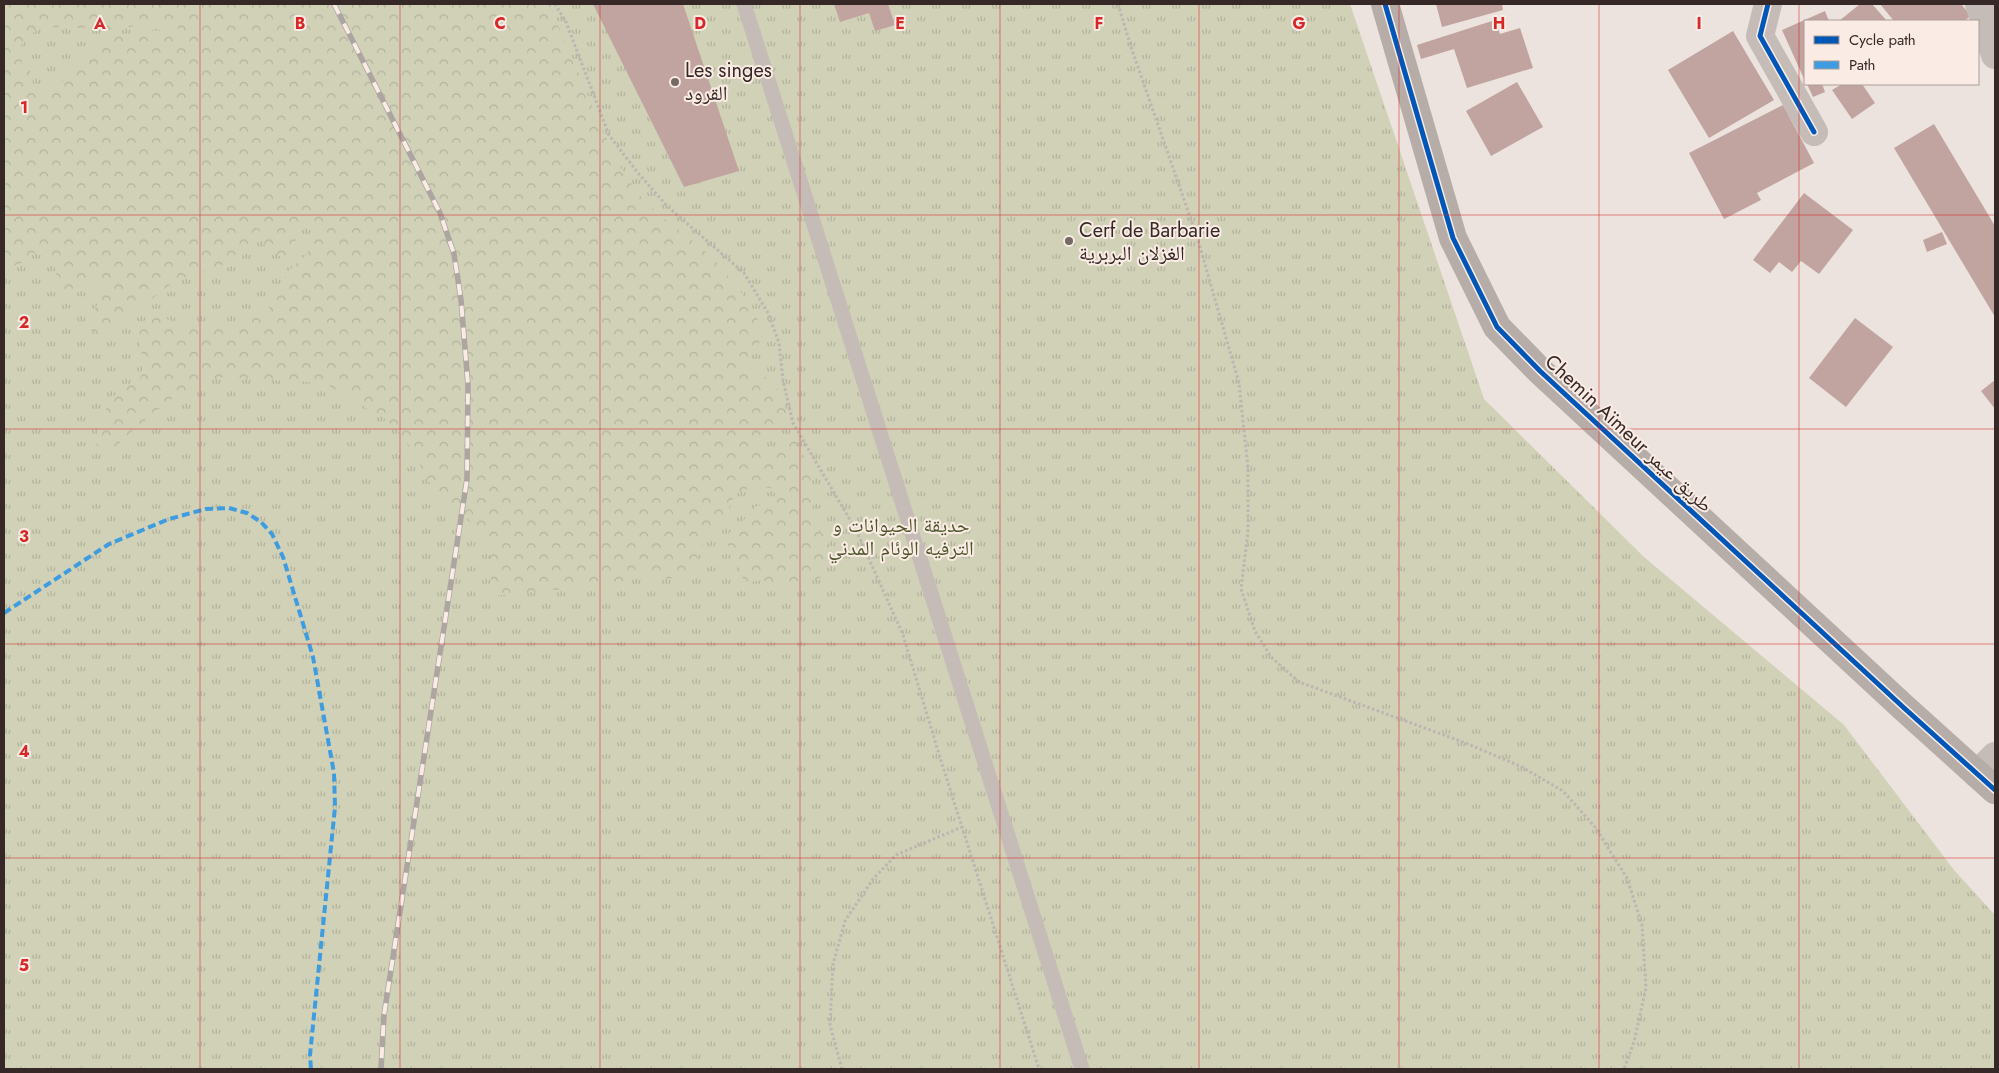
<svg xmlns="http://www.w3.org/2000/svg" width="1999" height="1073" font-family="Jost,'Noto Naskh Arabic',sans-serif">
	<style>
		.grass { fill: url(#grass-tufts) }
		.forest { fill: url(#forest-crowns); fill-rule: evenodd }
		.building { fill: #c1a39f }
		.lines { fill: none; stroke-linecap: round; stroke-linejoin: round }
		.path { stroke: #beb4b0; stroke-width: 3; stroke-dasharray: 2.5 2.5; stroke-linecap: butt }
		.lane { stroke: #c5bbb7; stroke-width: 15 }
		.street { stroke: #c5bbb7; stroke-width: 28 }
		.secondary { stroke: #b6aca8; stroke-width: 28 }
		.rail-casing { stroke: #aca5a2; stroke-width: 5.5 }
		.rail { stroke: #faece4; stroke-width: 4; stroke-dasharray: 11; stroke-linecap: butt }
		.quiet { stroke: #3e9ce0; stroke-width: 4; stroke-dasharray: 8 4; stroke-linecap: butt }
		.cycleway-casing { stroke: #faece4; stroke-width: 8 }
		.cycleway { stroke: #0057b8; stroke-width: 5 }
		.grid { fill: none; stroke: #d62828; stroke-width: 1; stroke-opacity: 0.55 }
		.poi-dot { fill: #756966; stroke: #faece4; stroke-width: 2 }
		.labels { text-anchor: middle; stroke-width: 4; stroke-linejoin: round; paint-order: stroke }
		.poi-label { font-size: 20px; fill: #352826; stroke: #faece4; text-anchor: start }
		.street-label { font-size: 20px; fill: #352826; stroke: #faece4 }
		.park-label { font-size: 20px; fill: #4c5528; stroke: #faece4 }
		.grid-label { font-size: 16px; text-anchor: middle; font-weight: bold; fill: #d62828; stroke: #faece4; stroke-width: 4; stroke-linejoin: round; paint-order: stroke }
	</style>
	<defs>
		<pattern id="grass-tufts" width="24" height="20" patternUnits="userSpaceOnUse" patternTransform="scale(1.25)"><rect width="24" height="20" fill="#d0d1b7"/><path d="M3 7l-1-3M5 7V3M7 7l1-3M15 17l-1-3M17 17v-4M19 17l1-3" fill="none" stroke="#b3b39d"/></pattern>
		<pattern id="forest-crowns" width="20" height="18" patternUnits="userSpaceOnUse" patternTransform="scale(1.25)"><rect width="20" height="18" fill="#d0d1b7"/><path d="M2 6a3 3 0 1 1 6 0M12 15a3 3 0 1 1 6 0" fill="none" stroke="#b3b39d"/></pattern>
	</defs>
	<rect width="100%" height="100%" fill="#ece3de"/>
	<path class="grass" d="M4 4H1350L1484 399 1644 557 1844 725 1954 870 1995 915V1069H4Z"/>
	<path class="forest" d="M4 4H548C564 37 578 71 592 105 604 134 616 164 635 189 649 209 669 222 688 237 721 262 748 297 765 334L750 357V367L775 383 788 414C774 422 758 431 760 448L765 453 773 450 794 438 813 473 812 483 813 526C844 547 816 548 827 573 814 583 812 580 797 582 792 583 788 587 782 587 775 587 770 582 763 581 756 580 751 584 744 581L740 571 738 561 728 548 729 533 743 521 756 506 771 505 776 500 774 489C764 486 765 489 756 490 753 490 751 489 748 489 730 491 731 509 724 520 719 528 711 532 706 540 697 553 695 574 677 578 666 581 655 574 644 570L626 581 598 586 490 596 491 583 490 553 476 525 464 516 453 513 436 494 410 447 398 431 385 419 324 383 220 377C177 387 144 420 113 449L105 452 98 449C91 435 110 395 123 386 129 383 136 385 140 378 149 365 137 342 136 328L142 322 154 316 170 320 182 328 198 329 229 325 255 318 268 310 288 271 307 254 313 238 314 213 295 241 298 248 294 255 284 259 265 246 262 233 257 229 252 235 253 240 248 249 237 260 176 280 113 330 98 334 90 330C89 315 100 304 102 289L98 284C94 284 90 284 86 284 75 286 70 293 59 287L53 258 41 248 24 262 13 266 4 261ZM156 22 176 27 183 33C152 28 112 32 86 52 69 66 65 89 41 93L34 87 30 70 22 63 19 50 24 38 41 28 63 27 114 30Z"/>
	<path class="building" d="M593 4H683L739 171 684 187Z
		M834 4H888L895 25 875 31 869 13 840 22Z
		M1436 4H1502L1503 10 1442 27Z
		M1860 4H1872L1887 21H1839Z
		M1880 4H1961L1971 16 1964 21H1894Z
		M1825 11 1829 21H1805V81L1782 30Z
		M1495 20 1500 34 1520 28 1533 68 1467 88 1454 49 1421 59 1417 45Z
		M1733 31 1774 100 1709 138 1668 70Z
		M1517 82 1543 127 1491 156 1466 111Z
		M1807 84H1822L1825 92 1813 97Z
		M1842 84H1862L1875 103 1852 119 1832 90Z
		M1783 105 1814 163 1757 193 1761 200 1724 219 1689 153Z
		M1934 124 1995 226V317L1894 148Z
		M1804 193 1853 230 1819 274 1801 261 1792 272 1779 262 1770 273 1753 260Z
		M1942 232 1947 244 1927 252 1923 240Z
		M1855 318 1893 347 1846 407 1809 378Z
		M1995 380V409L1981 391Z"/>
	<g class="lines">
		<path class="path" d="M555 4 566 22 609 135 638 173 667 206 744 273 768 313 779 343 783 380 793 423 856 530 903 635 942 764 1039 1069
			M1118 4 1131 47 1198 240 1239 383 1248 468V532L1241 589 1255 631 1271 657 1299 682 1463 742 1520 766 1563 791 1595 827 1627 878 1642 925 1646 988 1634 1042 1624 1069
			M842 1069 830 1025 833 964 845 921 873 879 896 855 962 827"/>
		<path class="lane" d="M744 4 1082 1069"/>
		<path class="street" d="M1768 4 1760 36 1814 132
			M1979 4 1995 55
			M1977 774 1995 756"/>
		<path class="secondary" d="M1385 4 1453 238 1497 327 1540 371 1903 707 1995 790"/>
		<g class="rail-casing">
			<path id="rail" d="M334 4 440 213 454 254 461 300 468 385 467 479 384 1015 381 1069"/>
		</g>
		<use href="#rail" class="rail"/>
		<path class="quiet" d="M4 613 109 544 169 519 206 509 229 508 247 513 261 522 272 534 283 557 313 657 334 773 335 807 310 1055 311 1069"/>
		<g class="cycleway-casing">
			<path id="cycleway" d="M1385 4 1453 238 1497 327 1540 371 1903 707 1995 790
				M1768 4 1760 36 1814 132"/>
		</g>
		<use href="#cycleway" class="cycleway"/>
	</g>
	<path class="grid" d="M200 4V1069M400 4V1069M600 4V1069M800 4V1069M1000 4V1069M1199 4V1069M1399 4V1069M1599 4V1069M1799 4V1069M4 215H1995M4 429H1995M4 644H1995M4 858H1995"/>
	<g class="poi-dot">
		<circle cx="675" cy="82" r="5"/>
		<circle cx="1069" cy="241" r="5"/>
	</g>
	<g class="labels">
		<g class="poi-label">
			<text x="685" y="77">Les singes<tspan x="685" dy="23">القرود</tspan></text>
			<text x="1079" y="237">Cerf de Barbarie<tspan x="1079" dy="23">الغزلان البربرية</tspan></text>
		</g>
		<g class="street-label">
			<text transform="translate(1629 433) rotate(43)" y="7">Chemin Aïmeur طريق عيمر</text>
		</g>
		<g class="park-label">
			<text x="901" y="532">حديقة الحيوانات و<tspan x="901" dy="23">الترفيه الوئام المدني</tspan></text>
		</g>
	</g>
	<g class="grid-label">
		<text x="100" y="29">A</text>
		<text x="300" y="29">B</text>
		<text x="500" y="29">C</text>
		<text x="700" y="29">D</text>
		<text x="900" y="29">E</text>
		<text x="1099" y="29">F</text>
		<text x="1299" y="29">G</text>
		<text x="1499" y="29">H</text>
		<text x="1699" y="29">I</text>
		<text x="24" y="113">1</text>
		<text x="24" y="328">2</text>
		<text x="24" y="542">3</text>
		<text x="24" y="757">4</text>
		<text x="24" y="971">5</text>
	</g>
	<rect width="1999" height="1073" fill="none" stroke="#352826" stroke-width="10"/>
	<rect x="1804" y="20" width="175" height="65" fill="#faece4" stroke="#ab9e98"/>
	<rect x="1814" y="36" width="25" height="8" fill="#0057b8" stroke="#ab9e98"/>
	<text x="1849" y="45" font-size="15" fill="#352826">Cycle path</text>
	<rect x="1814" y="61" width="25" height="8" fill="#3e9ce0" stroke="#ab9e98"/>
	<text x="1849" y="70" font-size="15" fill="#352826">Path</text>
</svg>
